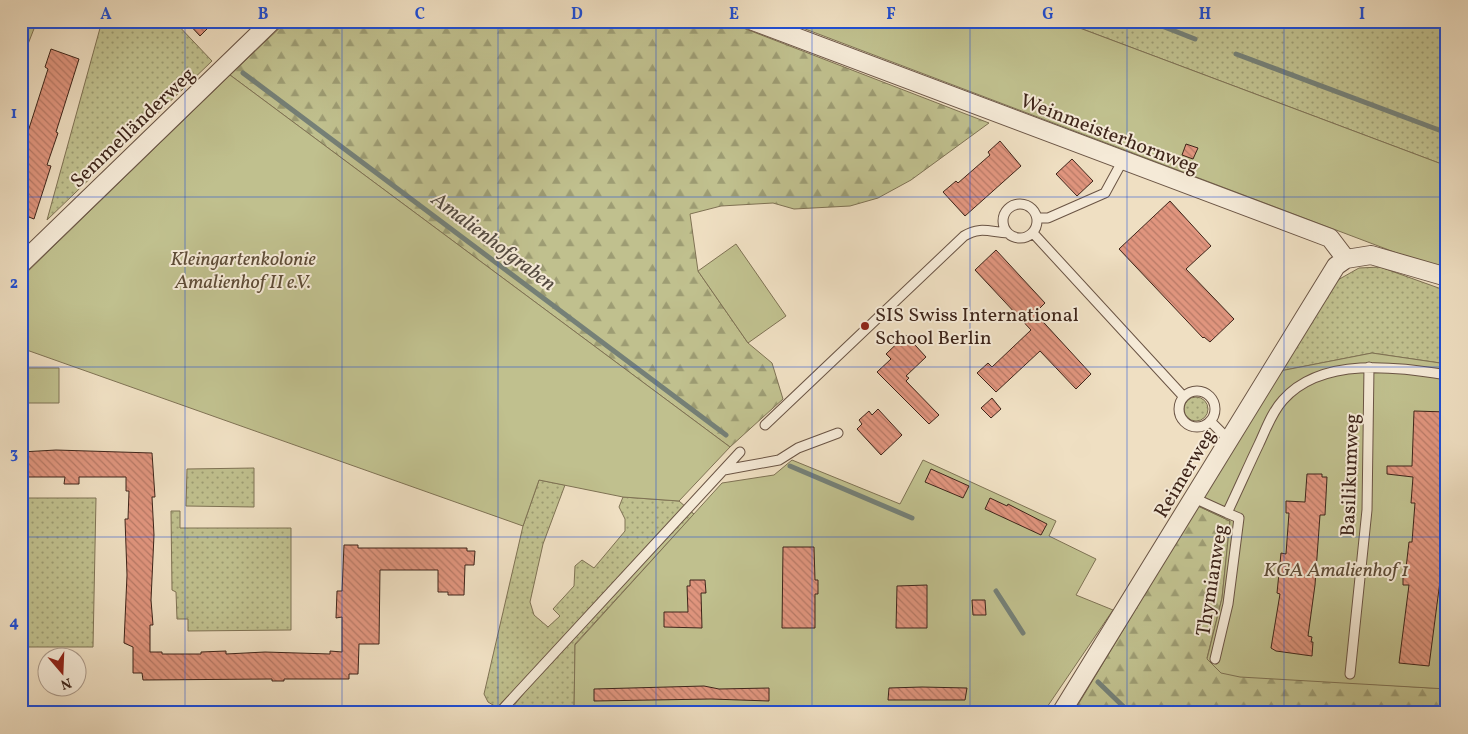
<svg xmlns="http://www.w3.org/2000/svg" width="1468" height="734" font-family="Vollkorn,serif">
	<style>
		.grass { fill: url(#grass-dots); stroke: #7f7254 }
		.forest { fill: url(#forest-firs); stroke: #7f7254 }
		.garden { fill: #c0c08e; stroke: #7f7254 }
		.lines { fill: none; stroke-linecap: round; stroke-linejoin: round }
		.stream { stroke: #758077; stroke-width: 5 }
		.building { fill: url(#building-back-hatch); stroke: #3e251a }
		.lane-casing { stroke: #6a5444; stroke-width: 11 }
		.street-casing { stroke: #6a5444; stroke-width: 20 }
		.lane { stroke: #f5ead7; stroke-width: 9 }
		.street { stroke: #f5ead7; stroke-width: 18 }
		.grid { fill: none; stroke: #1d4ed8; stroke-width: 1; stroke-opacity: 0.55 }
		.poi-dot { fill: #8f2418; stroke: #f5ead7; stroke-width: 2 }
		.labels { text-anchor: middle; stroke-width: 4; stroke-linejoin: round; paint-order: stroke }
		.street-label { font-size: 20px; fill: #3e251a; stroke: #f5ead7 }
		.park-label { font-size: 20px; font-style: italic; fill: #5e4c37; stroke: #f5ead7 }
		.poi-label { font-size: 20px; fill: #3e251a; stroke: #f5ead7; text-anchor: start }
		.water-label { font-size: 21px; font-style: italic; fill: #554b41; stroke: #f5ead7 }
		.neatline { fill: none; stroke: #1d4ed8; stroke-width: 2 }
		.grid-label { font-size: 16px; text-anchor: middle; font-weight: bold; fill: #1d4ed8 }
	</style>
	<defs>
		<pattern id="grass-dots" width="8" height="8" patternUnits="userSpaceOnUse" patternTransform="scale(1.25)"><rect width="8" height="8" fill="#c0c08e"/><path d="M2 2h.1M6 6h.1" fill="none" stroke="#9d9c73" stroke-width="1.8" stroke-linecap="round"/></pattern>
		<pattern id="forest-firs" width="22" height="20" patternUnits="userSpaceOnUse" patternTransform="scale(1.25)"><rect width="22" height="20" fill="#c0c08e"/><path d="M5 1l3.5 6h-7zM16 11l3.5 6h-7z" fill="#9d9c73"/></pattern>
		<pattern id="building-back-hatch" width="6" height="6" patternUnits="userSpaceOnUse" patternTransform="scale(1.25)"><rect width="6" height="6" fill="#e0957e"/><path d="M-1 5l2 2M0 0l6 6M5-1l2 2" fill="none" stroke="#b77966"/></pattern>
	</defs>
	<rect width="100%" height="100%" fill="#efdfc2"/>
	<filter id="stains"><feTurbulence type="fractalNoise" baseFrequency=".004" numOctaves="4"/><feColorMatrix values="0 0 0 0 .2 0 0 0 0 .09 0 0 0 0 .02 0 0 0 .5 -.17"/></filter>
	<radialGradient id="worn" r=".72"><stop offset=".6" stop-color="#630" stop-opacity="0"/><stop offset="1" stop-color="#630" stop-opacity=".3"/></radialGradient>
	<path class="grass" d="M102 21H174L212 61 47 220Z
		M1061 21H1447V166Z
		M1380 267 1447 291V364L1372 353 1280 371 1336 281 1359 268Z
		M1184 409a12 12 0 1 1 24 0a12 12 0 1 1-24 0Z
		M254 468V507L186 506 187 469Z
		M539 480 565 485 543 544 530 602 534 615 548 627 560 616 553 609 574 586 575 566 582 560 594 568 625 531V519L619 507 623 497 679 501 694 514 575 644 574 713H508L560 648 498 708 488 702 484 694 523 526Z
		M21 498H96L93 647H21Z
		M171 511H180V528H291V630L188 631V619H177L176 592 172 590Z"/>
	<path class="forest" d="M287 21H725L989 123 911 180 878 198 850 206 794 209 773 203 721 206 690 214 698 271 748 343 772 363 783 399 730 447 230 75Z
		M1198 506 1230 521 1222 598 1207 658 1370 684 1447 689V713H1073Z"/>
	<path class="garden" d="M21 21H37L21 62Z
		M784 21H1061L1447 166V272Z
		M230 75 730 447 679 501 623 497 539 480 523 526 21 348V278Z
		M736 244 786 316 748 343 698 271Z
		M1372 353 1447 364V689L1240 677 1221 673 1207 659 1222 598 1230 521 1198 506 1280 371Z
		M21 368H59V403H21Z
		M792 460 900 504 923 460 1056 521 1049 536 1096 559 1076 595 1113 610 1043 713H574L575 645 722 483 774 475Z"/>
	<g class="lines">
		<path class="stream" d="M1149 21 1195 39
			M1236 54 1447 133
			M243 73 726 435
			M790 466 912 518
			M996 591 1023 633
			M1098 682 1130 713"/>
	</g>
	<path class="building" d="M186 21H215L200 36Z
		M51 49 79 59 56 132 58 133 47 165 51 166 34 219 21 214V159L28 142 25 141 48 69 45 67Z
		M1000 141 1021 166 965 216 943 192 956 181 958 183 990 155 988 152Z
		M1186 144 1198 148 1193 159 1182 155Z
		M1072 159 1093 181 1077 196 1056 174Z
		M1170 201 1211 246 1186 269 1234 319 1210 342 1204 337 1203 338 1119 249Z
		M996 250 1045 303 1035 313 1091 374 1076 389 1040 351 996 392 977 373 988 363 992 367 1031 330 975 270Z
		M906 335 926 357 906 376 909 378 906 381 939 415 929 424 877 372 891 359 886 354Z
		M992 398 1001 409 991 418 981 408Z
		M878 409 902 435 881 455 857 429 862 424 859 420 869 411 872 415Z
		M1414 411 1447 412V487L1443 558 1429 666 1399 663 1409 585H1403V568H1406L1409 542H1412L1415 503H1411L1413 477 1387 474V466H1412Z
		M56 450 152 453 155 497H152L154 535 151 600 153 625H150V652H162V654H201V652L226 651V654L265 652 330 654V651L342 652V617L336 618 337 591H342L344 545H358V548H467V551H475L474 565H465L464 595H448V592H438V570H380L379 644H359L358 674H349V679H284V681H272V679L143 680 142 673H133V647L124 643 127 575 125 519H128L129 491H126V477H79V484H64L65 477H21V452Z
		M931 469 969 486 963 498 925 482Z
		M1307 474H1322V477H1327L1325 515H1320L1315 585 1308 636 1312 637 1311 642H1313L1312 656 1276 651 1271 648 1280 594 1277 593 1281 553 1286 554 1289 513H1286V501L1305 502Z
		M990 498 1007 506 1008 504 1047 524 1041 535 985 509Z
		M783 547H814L815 580H818V594H815V628H782Z
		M690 580H705L706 593H701L702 628 664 627V612H688L687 586H690Z
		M927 585V628H896L897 586Z
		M972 600H985L986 615H973Z
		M704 686 719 689 769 688V701L711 699 594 701V689Z
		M922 687 967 688 965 700H888L889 688Z"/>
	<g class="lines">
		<g class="lane-casing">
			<path id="lane" d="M1003 221a17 17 0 1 1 34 0a17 17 0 1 1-34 0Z
				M1037 218H1048L1105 193 1123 160
				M1033 233 1183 396
				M1179 409a18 18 0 1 1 36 0a18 18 0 1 1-36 0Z
				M1210 421 1229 440
				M765 425 964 236C980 226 990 232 1008 233
				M724 470 779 460 798 448 838 433
				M1194 498 1227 513
				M1215 659 1228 604 1239 518 1227 513C1238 490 1248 467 1259 444 1266 429 1272 412 1283 400 1322 356 1396 367 1447 375
				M1350 674 1367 510 1369 367
				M499 713 740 452"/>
		</g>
		<g class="street-casing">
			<path id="street" d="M753 21 1330 238 1346 259
				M21 264 272 21
				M1061 713 1336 266 1346 259 1371 255 1447 277"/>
		</g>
		<use href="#lane" class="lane"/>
		<use href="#street" class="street"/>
	</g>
	<path class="grid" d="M185 21V713M342 21V713M498 21V713M656 21V713M812 21V713M970 21V713M1127 21V713M1284 21V713M21 197H1447M21 367H1447M21 537H1447"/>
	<circle class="poi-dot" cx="865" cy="326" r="5"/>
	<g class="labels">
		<g class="street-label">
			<text transform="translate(132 127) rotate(-44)" y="7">Semmelländerweg</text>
			<text transform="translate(1110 133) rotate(21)" y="7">Weinmeisterhornweg</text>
			<text transform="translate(1184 473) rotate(-59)" y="7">Reimerweg</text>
			<text transform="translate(1349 475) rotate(-88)" y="7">Basilikumweg</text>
			<text transform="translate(1211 580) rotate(-81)" y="7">Thymianweg</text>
		</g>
		<g class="park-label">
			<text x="243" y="265">Kleingartenkolonie<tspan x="243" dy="23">Amalienhof II e.V.</tspan></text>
			<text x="1336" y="576">KGA Amalienhof 1</text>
		</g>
		<g class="poi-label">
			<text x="875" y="321">SIS Swiss International<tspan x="875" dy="23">School Berlin</tspan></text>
		</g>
		<g class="water-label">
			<text transform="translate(494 241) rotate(37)" y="7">Amalienhofgraben</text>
		</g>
	</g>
	<rect width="1468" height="734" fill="none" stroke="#efdfc2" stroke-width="55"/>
	<g transform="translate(62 672) rotate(161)"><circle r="24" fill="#f5ead7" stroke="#ac9b8b"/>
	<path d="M0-4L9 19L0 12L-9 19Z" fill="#8f2418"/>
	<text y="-8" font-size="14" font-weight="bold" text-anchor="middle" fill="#3e251a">N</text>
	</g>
	<rect x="28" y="28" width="1412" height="678" class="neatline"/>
	<g class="grid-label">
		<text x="106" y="19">A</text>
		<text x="263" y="19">B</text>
		<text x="420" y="19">C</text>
		<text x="577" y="19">D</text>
		<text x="734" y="19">E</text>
		<text x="891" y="19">F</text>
		<text x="1048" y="19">G</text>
		<text x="1205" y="19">H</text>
		<text x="1362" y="19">I</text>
		<text x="14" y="118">1</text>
		<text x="14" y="288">2</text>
		<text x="14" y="458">3</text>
		<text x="14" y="627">4</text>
	</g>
	<rect width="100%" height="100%" filter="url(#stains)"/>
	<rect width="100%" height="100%" fill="url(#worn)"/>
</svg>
